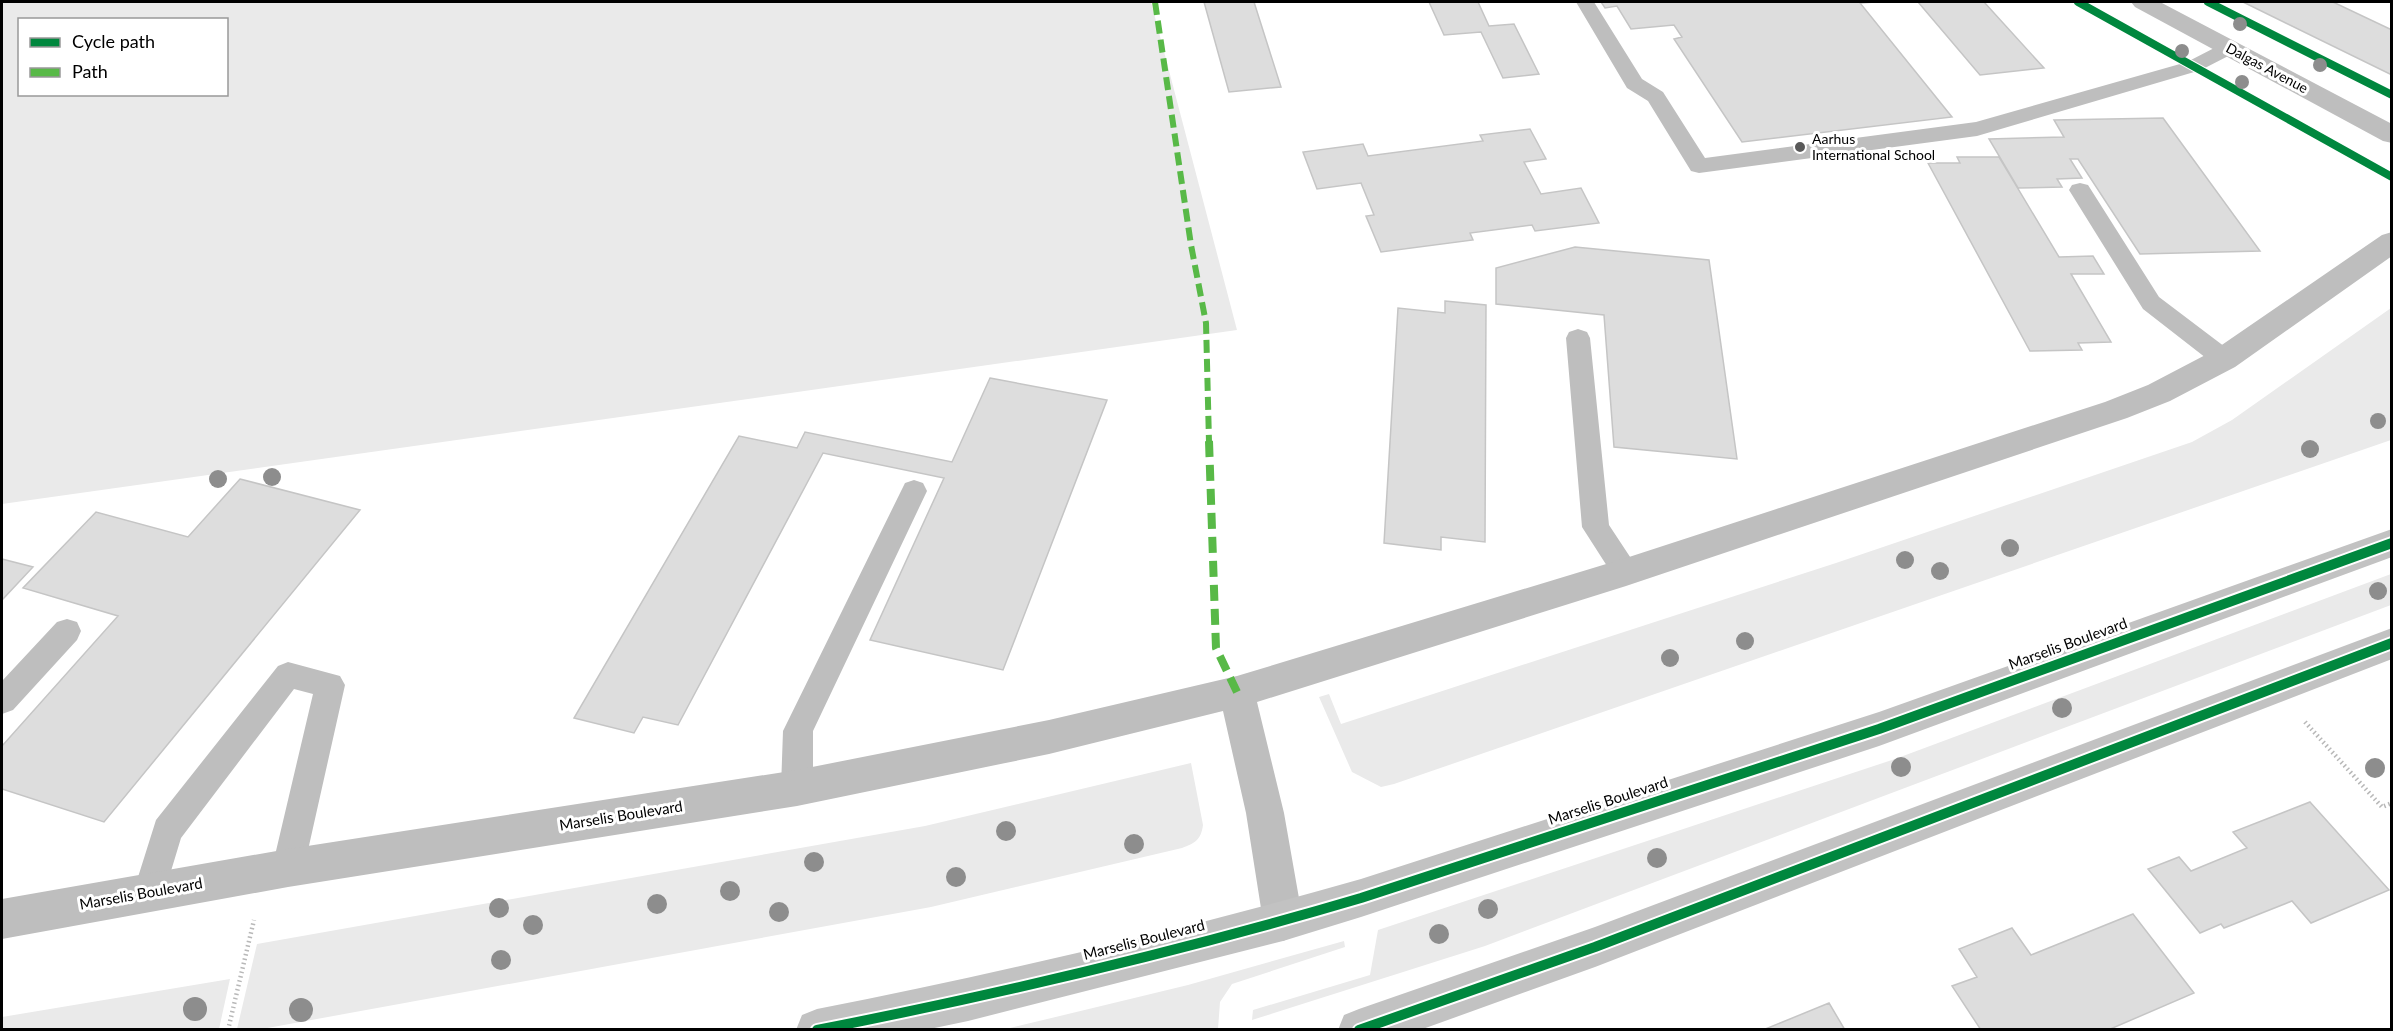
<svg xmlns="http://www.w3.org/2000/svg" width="2393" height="1031" font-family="Lato,sans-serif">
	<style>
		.green { fill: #eaeaea; fill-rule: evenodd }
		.building { fill: #ddd; stroke: #c5c5c5; stroke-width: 1.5 }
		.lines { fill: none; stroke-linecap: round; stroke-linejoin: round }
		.path { stroke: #b8b8b8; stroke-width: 4.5; stroke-dasharray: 1.5 3; stroke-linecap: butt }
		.lane { fill: #bebebe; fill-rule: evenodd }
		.street { fill: #bebebe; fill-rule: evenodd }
		.secondary { fill: #c2c2c2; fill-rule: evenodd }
		.quiet-far1 { stroke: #58b947; stroke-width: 6; stroke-dasharray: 13 6; stroke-linecap: butt }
		.quiet { stroke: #58b947; stroke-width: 8; stroke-dasharray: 16 8; stroke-linecap: butt }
		.cycleway-far1-casing { stroke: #fff; stroke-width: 10 }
		.cycleway-casing { stroke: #fff; stroke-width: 14 }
		.cycleway-far1 { stroke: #00873e; stroke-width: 8 }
		.cycleway { stroke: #00873e; stroke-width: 10 }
		.tree { fill: #8d8d8d }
		.poi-dot { fill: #595959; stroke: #fff; stroke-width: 2 }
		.labels { text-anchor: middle; stroke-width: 6; stroke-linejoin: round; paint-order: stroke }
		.far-street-label { font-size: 14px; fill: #000; stroke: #fff }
		.far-poi-label { font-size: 14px; fill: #000; stroke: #fff; text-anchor: start }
		.street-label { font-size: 15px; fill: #000; stroke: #fff }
	</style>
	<rect width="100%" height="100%" fill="#fff"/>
	<path class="green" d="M2 2H1151L1237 330 2 504ZM20 20H226V94H20Z
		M2391 308V440L1394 784 1381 787 1352 772 1319 697 1329 694 1341 724 1836 563 2192 442 2232 420Z
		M2391 574V605L1485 946 1252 1020 1253 1010 1370 975 1378 930 1895 759Z
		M1191 763 1203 825C1201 840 1195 843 1182 848L931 907 262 1029H237L257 944 925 826Z
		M1344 941 1345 947 1232 984 1220 1002 1218 1029H1006L1188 985Z
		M230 979 219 1029H2V1017Z"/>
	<path class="building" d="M1204 2H1254L1281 87 1229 92Z
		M1429 2H1478L1489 26 1514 24 1539 74 1503 78 1481 32 1444 35Z
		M1601 2H1875L1860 3 1952 117 1742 142 1674 39 1682 37 1674 25 1631 29 1617 6 1605 8Z
		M1918 2H1984L2044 68 1980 75Z
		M2243 2H2333L2392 30V75Z
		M2163 118 2260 251 2140 254 2078 159H2070L2082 178 2057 179 2062 187 2018 188 1989 139 2064 137 2054 120Z
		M1530 129 1546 159 1524 162 1541 194 1581 188 1599 223 1535 231 1532 225 1470 233 1473 240 1381 252 1366 216 1374 215 1361 183 1317 189 1303 152 1363 144 1368 156 1483 141 1480 135Z
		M1957 157H1999L2059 257 2093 256 2104 274H2071L2111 342 2078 343 2082 350 2030 351 1928 163H1960Z
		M1575 247 1709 260 1737 459 1614 447 1604 315 1496 304V268Z
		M1445 301 1486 305 1485 542 1441 537V550L1384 543 1398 308 1445 313Z
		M990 378 1107 400 1003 670 870 640 944 478 823 453 678 725 643 717 634 733 574 718 739 436 797 448 805 432 952 462Z
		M240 479 360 510 104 822 2 789V746L118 616 23 588 96 512 188 537Z
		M2 559 33 567 2 600Z
		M2310 802 2389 890 2311 923 2292 901 2224 928 2221 924 2200 933 2148 869 2179 857 2191 871 2247 848 2233 832Z
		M2133 914 2194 993 2108 1030H1981L1952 986 1977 977 1959 949 2012 928 2031 955Z
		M1829 1003 1845 1030H1763Z"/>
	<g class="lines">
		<path class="path" d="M2305 722 2382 807 2392 803
			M228 1030 254 920"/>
		<path class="lane" d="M1576 2H1594L1642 79 1663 92 1705 158 1976 122 2187 62 2222 44H2236L2239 48 2236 52 2201 70 1977 136 1699 173 1691 171 1648 101 1627 88Z
			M2080 183 2088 185 2159 297 2233 353 2236 359 2233 365 2224 368 2215 365 2143 309 2069 190 2072 185Z
			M1578 329 1587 332 1590 338 1609 525 1640 572 1636 580 1626 584 1616 580 1582 527 1566 338 1569 332Z
			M914 480 923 483 927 491 813 731V788L808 798 797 802 786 798 781 788 783 731 905 483Z
			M67 619 77 622 81 631 77 640 13 710 2 714V681L57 622Z
			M288 662 340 676 345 685 304 868 299 879 288 884 277 879 272 868 313 694 294 689 181 838 161 904 149 909 137 904 133 893 156 820 278 666Z"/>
		<path class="street" d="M2131 2H2160L2392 124V143L2383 141 2135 7Z
			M2392 232V256L2235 367 2170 401 2127 418 1626 586 1257 702 1284 813 1303 921 1297 935 1283 941 1269 935 1263 921 1246 813 1223 711 1049 754 797 806 288 887 2 939V899L288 849 797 770 1049 720 1237 676 1626 558 2105 402 2148 385 2213 351 2382 235Z"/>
		<path class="secondary" d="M2392 529V557L1879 746 1361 917 1283 941 968 1021 925 1030H796L802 1015 817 1009C1000 973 1182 930 1361 879L1879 712Z
			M2392 628V659L1595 967 1420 1030H1338L1344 1015 1359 1009 1595 927Z"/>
		<path class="quiet-far1" d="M1155 2 1191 245 1206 323 1209 442"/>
		<path class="quiet" d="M1209 441 1216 648 1237 692"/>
		<g class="cycleway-far1-casing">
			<path id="cycleway-far1" d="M2078 2 2392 177
				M2208 2 2392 95"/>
		</g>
		<g class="cycleway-casing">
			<path id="cycleway" d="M817 1030C1000 994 1182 951 1361 898L1879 729 2392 543
				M1359 1030 1595 947 2392 643"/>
		</g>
		<use href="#cycleway-far1" class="cycleway-far1"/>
		<use href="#cycleway" class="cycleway"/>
	</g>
	<g class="tree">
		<circle cx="2240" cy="24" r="7"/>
		<circle cx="2182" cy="51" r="7"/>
		<circle cx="2320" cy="65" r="7"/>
		<circle cx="2242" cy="82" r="7"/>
		<circle cx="2378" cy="421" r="8"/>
		<circle cx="2310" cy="449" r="9"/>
		<circle cx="272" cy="477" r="9"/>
		<circle cx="218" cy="479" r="9"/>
		<circle cx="2010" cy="548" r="9"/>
		<circle cx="1905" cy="560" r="9"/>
		<circle cx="1940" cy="571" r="9"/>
		<circle cx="2378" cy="591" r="9"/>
		<circle cx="1745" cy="641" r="9"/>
		<circle cx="1670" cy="658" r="9"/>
		<circle cx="2062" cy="708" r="10"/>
		<circle cx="1901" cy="767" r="10"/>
		<circle cx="2375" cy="768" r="10"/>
		<circle cx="1006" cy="831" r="10"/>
		<circle cx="1134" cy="844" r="10"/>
		<circle cx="1657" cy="858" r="10"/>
		<circle cx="814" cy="862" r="10"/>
		<circle cx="956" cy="877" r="10"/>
		<circle cx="730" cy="891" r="10"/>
		<circle cx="657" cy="904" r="10"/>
		<circle cx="499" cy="908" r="10"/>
		<circle cx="1488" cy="909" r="10"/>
		<circle cx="779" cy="912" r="10"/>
		<circle cx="533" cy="925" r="10"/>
		<circle cx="1439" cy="934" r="10"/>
		<circle cx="501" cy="960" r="10"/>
		<circle cx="195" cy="1009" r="12"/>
		<circle cx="301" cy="1010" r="12"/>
	</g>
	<circle class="poi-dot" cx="1800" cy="147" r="6"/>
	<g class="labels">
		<g class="far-street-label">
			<text transform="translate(2267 68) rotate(28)" y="5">Dalgas Avenue</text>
		</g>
		<g class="far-poi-label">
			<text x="1812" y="144">Aarhus<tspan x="1812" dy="16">International School</tspan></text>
		</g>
		<g class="street-label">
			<text transform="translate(2068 644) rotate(-20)" y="5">Marselis Boulevard</text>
			<text transform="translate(1608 801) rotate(-18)" y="5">Marselis Boulevard</text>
			<text transform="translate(621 816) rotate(-9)" y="5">Marselis Boulevard</text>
			<text transform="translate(141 894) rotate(-10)" y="5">Marselis Boulevard</text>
			<text transform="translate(1144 940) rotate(-14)" y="5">Marselis Boulevard</text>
		</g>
	</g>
	<rect width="2393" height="1031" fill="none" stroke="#000000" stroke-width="6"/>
	<rect x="18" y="18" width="210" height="78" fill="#ffffff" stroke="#999999" stroke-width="1.5"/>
	<rect x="30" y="38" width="30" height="9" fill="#00873e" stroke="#999999" stroke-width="1.5"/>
	<text x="72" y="48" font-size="18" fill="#000000">Cycle path</text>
	<rect x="30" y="68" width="30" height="9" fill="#58b947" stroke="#999999" stroke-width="1.5"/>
	<text x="72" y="78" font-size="18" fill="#000000">Path</text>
</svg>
